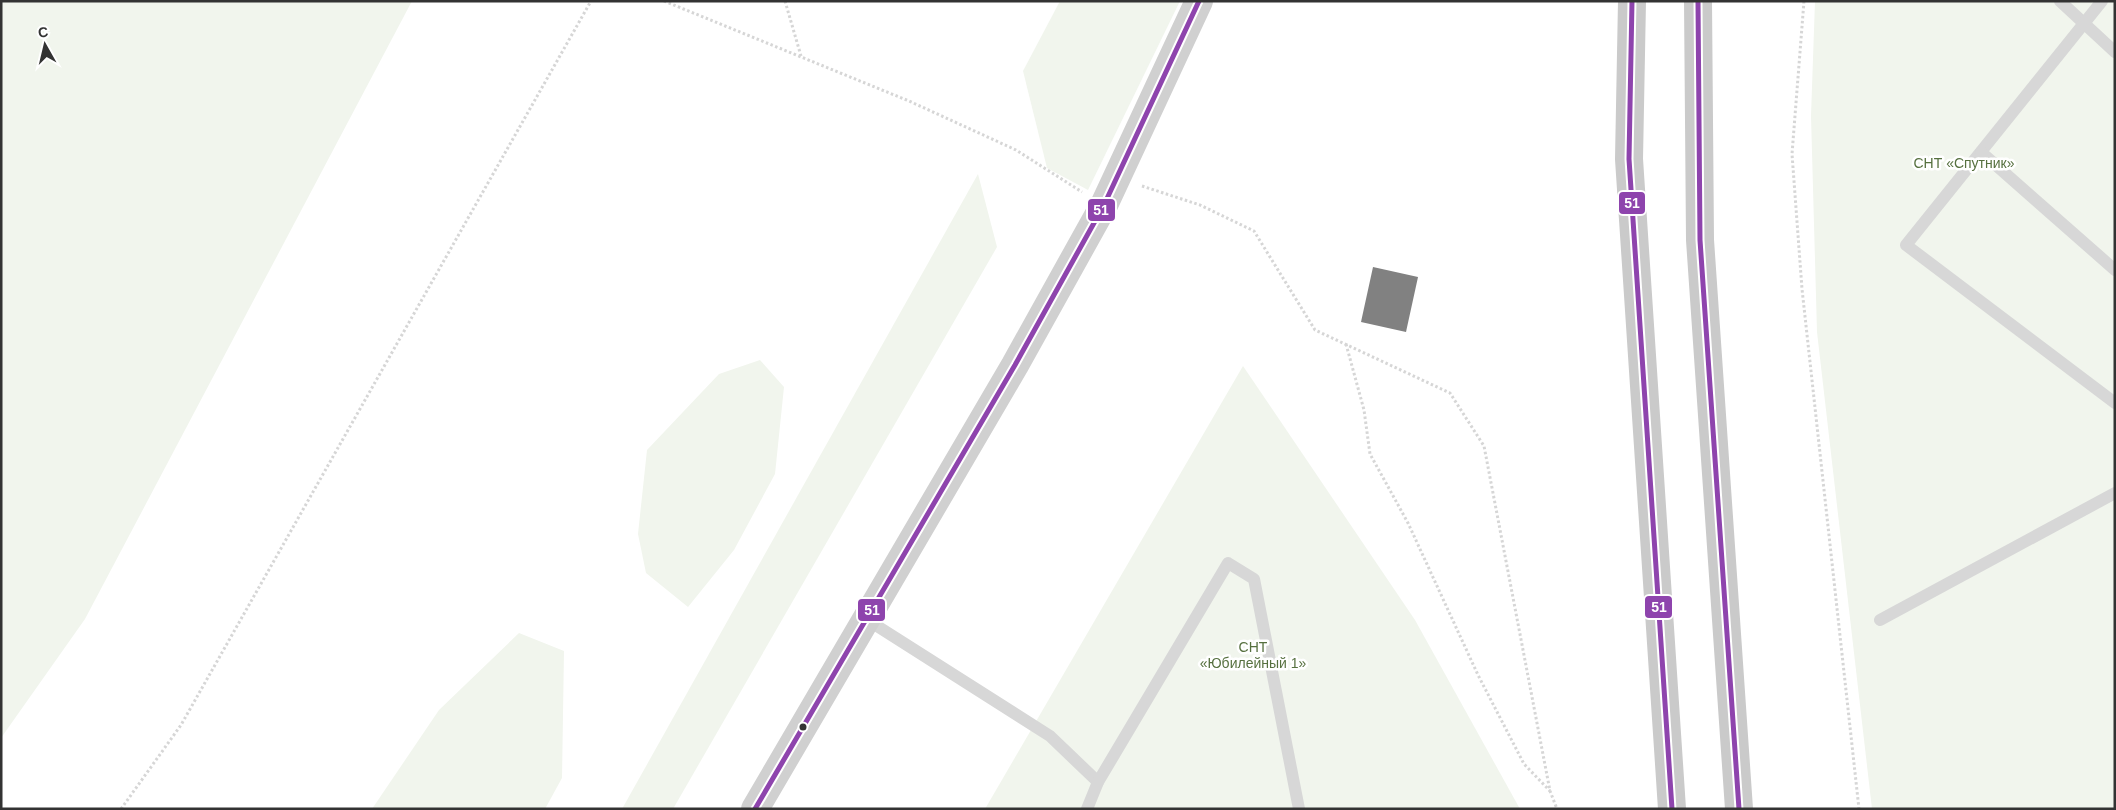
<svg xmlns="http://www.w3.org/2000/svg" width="2116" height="810" font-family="Arial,sans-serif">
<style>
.green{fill:#f1f5ed}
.building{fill:#818181}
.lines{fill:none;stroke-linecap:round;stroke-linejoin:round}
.path{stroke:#d6d6d6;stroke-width:3;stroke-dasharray:2.5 2.5;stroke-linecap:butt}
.lane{stroke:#d7d7d7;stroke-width:12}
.secondary{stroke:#d0d0d0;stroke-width:28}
.primary{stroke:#cacaca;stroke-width:28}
.bus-1-casing{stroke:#fff;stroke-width:9}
.bus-1{stroke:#8e44ad;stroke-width:5}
.bus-dot{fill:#333;stroke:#fff;stroke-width:2}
.labels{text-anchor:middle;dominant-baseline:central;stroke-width:5;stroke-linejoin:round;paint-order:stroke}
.park-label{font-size:14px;fill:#56703f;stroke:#fff}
.line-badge{stroke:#fff;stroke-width:2}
.badge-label{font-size:14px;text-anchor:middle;font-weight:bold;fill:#fff}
</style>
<rect width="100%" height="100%" fill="#fff"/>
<g class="green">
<path d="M 1,1 L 412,1 L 85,619 L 1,738 Z"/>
<path d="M 1060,1 L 1180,1 L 1088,190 L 1047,168 L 1023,71 Z"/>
<path d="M 1815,1 L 2115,1 L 2115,809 L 1872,809 L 1817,332 L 1811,116 Z"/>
<path d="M 978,174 L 997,247 L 673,809 L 622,809 Z"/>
<path d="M 760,360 L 784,387 L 775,474 L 734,550 L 688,607 L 646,573 L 638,534 L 647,450 L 719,374 Z"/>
<path d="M 1243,366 L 1415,620 L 1520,809 L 985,809 Z"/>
<path d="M 519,633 L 564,651 L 562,778 L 545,809 L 372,809 L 439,710 Z"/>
</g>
<path class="building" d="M 1373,267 L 1418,277 L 1406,332 L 1361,322 Z"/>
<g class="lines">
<g class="path">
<path d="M 664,1 L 909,101 L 1016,150 L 1082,192"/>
<path d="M 785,1 L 801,56"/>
<path d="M 1804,1 L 1792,154 L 1802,289 L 1859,809"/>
<path d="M 1142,186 L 1200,205 L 1254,231 L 1315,330 L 1450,393 L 1484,446 L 1550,791 L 1557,809"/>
<path d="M 1346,344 L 1364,410 L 1370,454 L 1408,523 L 1478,675 L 1524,764 L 1550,791"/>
<path d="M 121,809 L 181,725 L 591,1"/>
</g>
<g class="lane">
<path d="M 2060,1 L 2115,52"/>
<path d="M 2102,1 L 1906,245 L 2115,403"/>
<path d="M 1981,152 L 2115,270"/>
<path d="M 866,619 L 1050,736 L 1098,782"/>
<path d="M 1880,620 L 2115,493"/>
<path d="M 1087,809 L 1098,782 L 1228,563 L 1254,579 L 1299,809"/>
</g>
<path class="secondary" d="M 755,809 L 1015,365 L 1104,205 L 1199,1"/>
<g class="primary">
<path d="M 1632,1 L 1629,159 L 1672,809"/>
<path d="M 1698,1 L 1700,240 L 1739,809"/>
</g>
<defs>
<g id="bus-1">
<path d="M 1632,1 L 1629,159 L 1672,809"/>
<path d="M 1698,1 L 1700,240 L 1739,809"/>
<path d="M 755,809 L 1015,365 L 1104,205 L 1199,1"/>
</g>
</defs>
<use href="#bus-1" class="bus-1-casing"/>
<use href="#bus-1" class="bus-1"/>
</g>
<circle class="bus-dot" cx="803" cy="727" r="4.5"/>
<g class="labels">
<g class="park-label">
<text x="1964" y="163">СНТ «Спутник»</text>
<text x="1253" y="647">СНТ<tspan x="1253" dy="16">«Юбилейный 1»</tspan></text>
</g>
</g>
<g class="line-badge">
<rect x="1618" y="191" width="28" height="24" rx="5" fill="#8e44ad"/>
<rect x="1087" y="198" width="29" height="24" rx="5" fill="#8e44ad"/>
<rect x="1644" y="595" width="29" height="24" rx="5" fill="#8e44ad"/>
<rect x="857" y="598" width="29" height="24" rx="5" fill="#8e44ad"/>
</g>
<g class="badge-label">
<text x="1632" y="208">51</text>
<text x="1101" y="215">51</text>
<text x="1659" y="612">51</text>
<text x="872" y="615">51</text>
</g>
<rect width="2116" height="810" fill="none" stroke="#333333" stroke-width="5"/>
<g transform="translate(45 45) rotate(352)" stroke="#ffffff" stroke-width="4" paint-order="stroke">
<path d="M0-4L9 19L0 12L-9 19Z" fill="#333333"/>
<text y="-8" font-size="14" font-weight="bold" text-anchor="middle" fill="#333333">С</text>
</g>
</svg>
